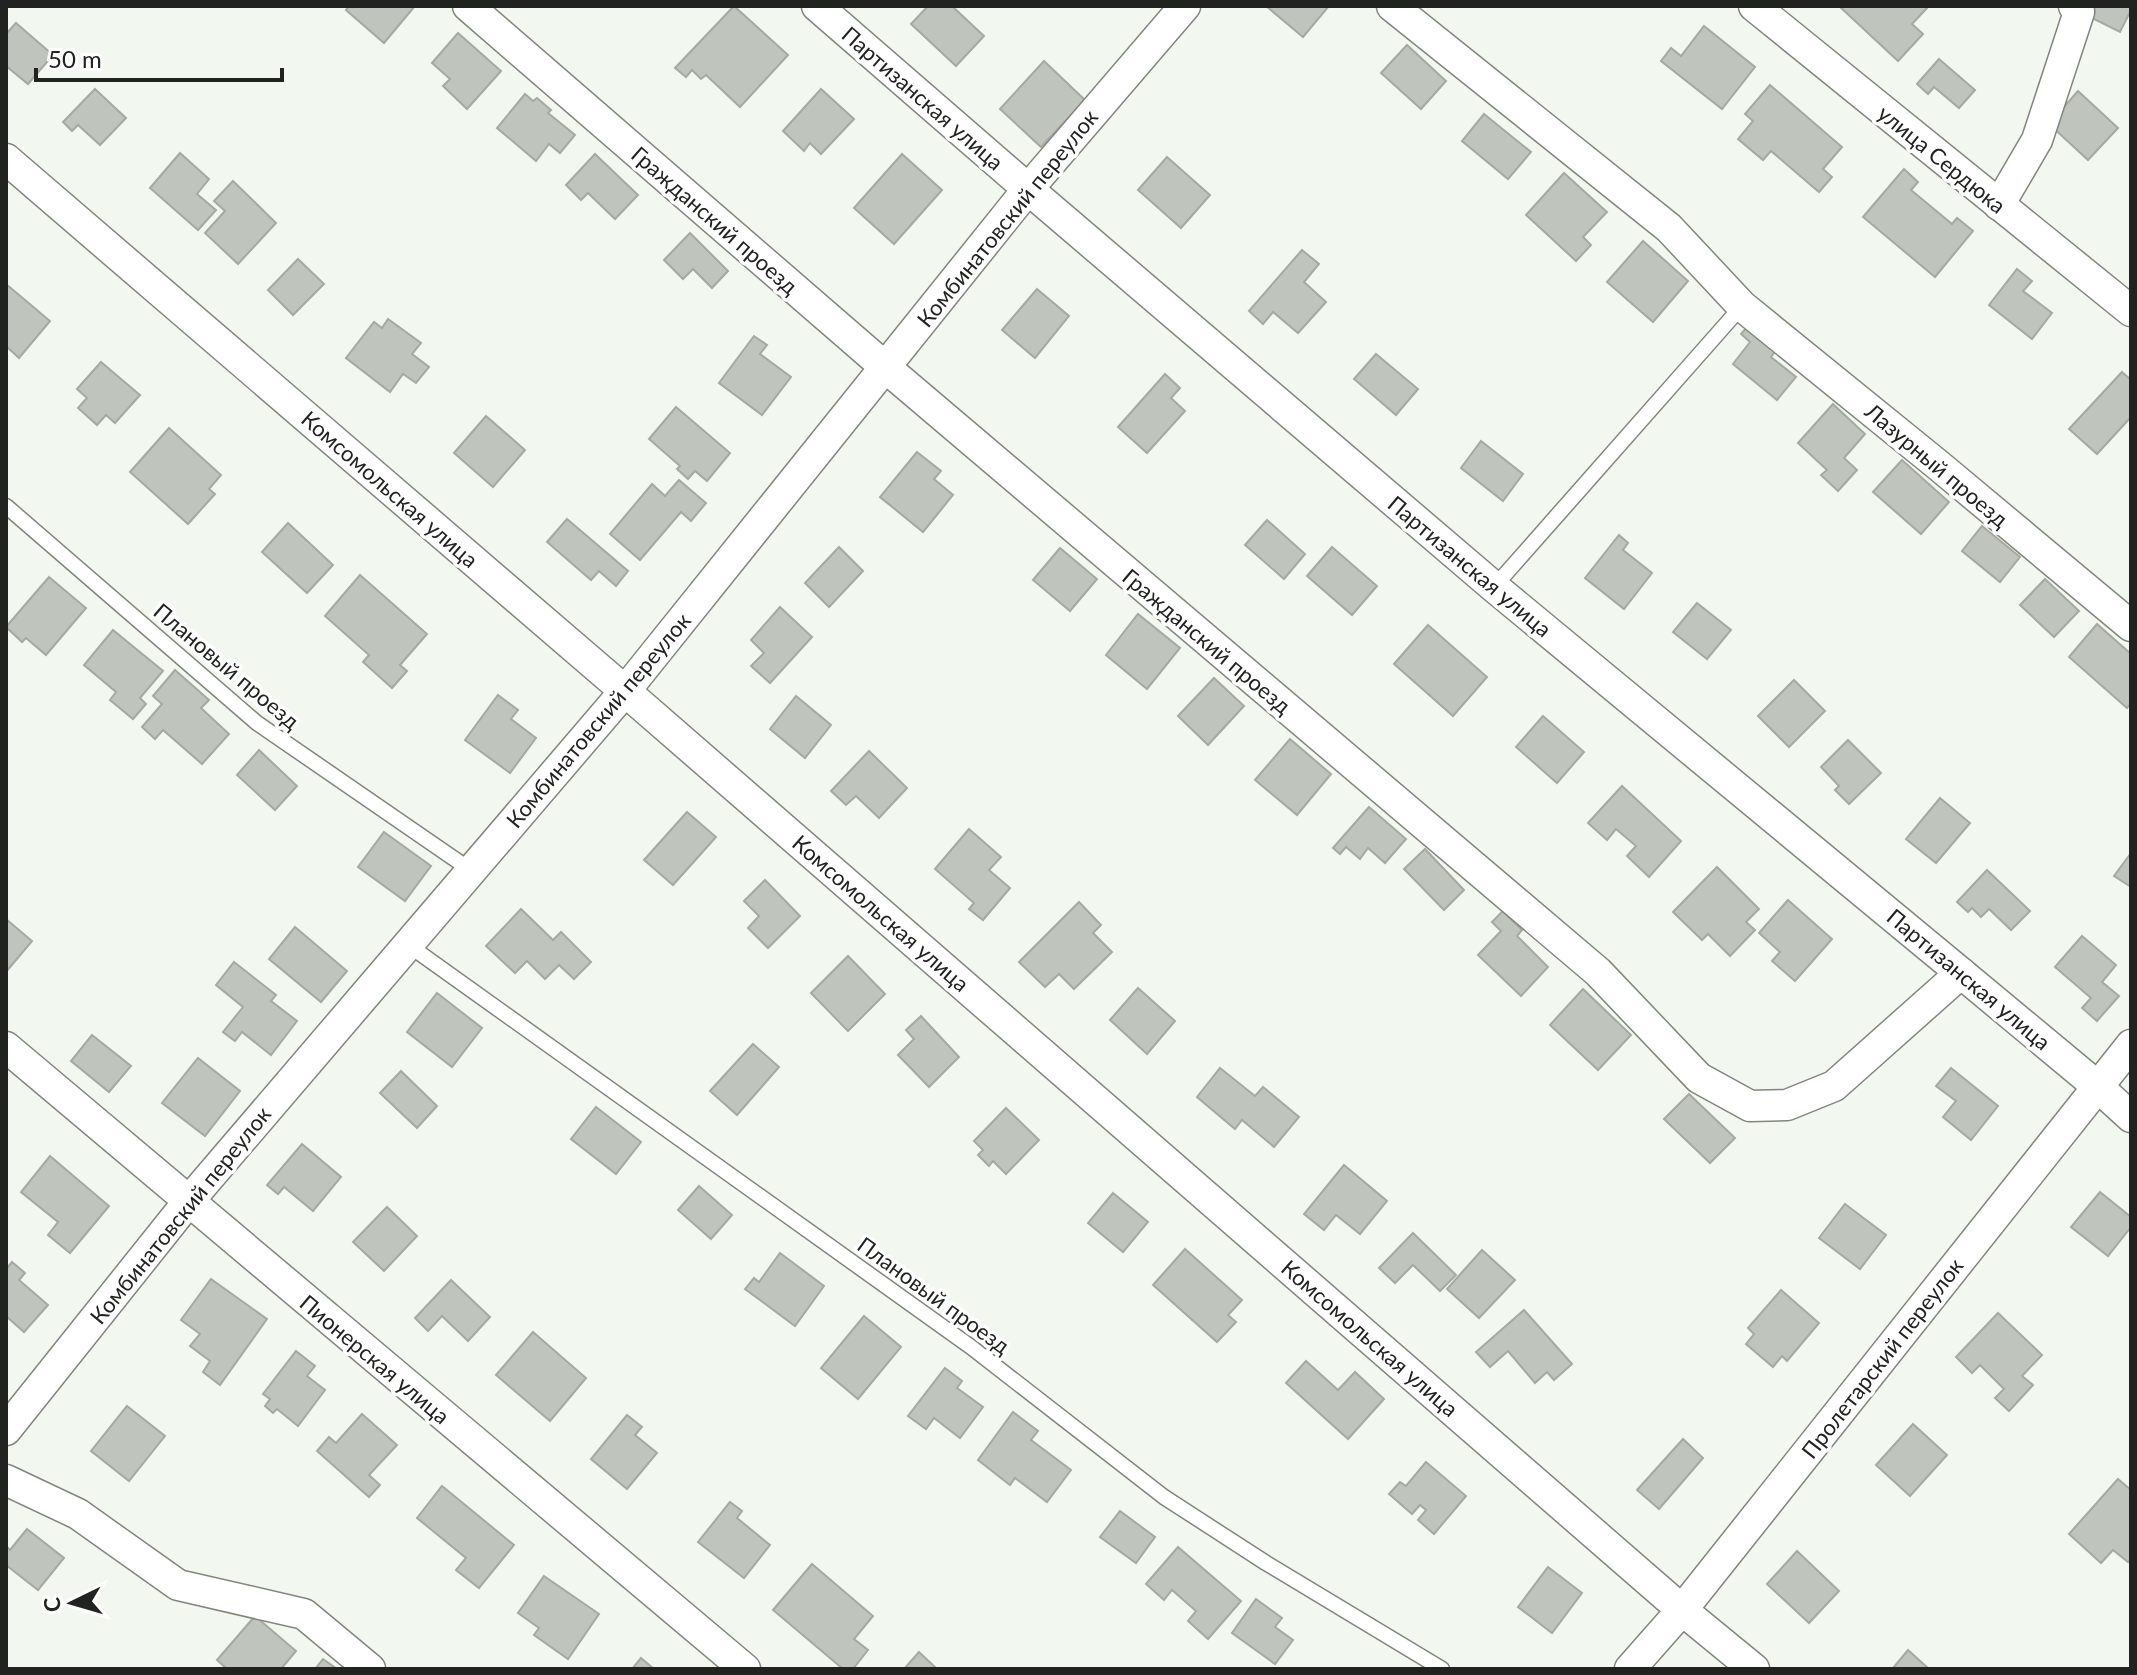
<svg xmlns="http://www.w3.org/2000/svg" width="2137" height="1675" font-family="Lato,sans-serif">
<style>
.building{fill:#bfc5bd;stroke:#a4aaa2;stroke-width:2}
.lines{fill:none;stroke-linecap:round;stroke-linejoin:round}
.service-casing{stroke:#80867e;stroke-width:17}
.minor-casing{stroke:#80867e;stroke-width:33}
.service{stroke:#fff;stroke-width:14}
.minor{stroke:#fff;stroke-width:30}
.labels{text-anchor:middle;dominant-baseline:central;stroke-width:7;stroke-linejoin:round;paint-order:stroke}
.street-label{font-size:22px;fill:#212320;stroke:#fff}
</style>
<rect width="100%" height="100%" fill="#f2f8f0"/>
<g class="building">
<path d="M 349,6 L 415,6 L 384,43 L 346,10 Z"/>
<path d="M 734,6 L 788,55 L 740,107 L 706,75 L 701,79 L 692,70 L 686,77 L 675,68 Z"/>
<path d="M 928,6 L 952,6 L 984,36 L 956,66 L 911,24 Z"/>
<path d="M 1266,6 L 1329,6 L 1303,37 Z"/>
<path d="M 1839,6 L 1929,6 L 1912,24 L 1923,34 L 1898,61 Z"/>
<path d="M 2085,6 L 2131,6 L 2131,10 L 2120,32 L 2082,13 Z"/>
<path d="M 16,23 L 53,55 L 28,84 L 6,66 L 6,34 Z"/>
<path d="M 1704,26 L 1755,67 L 1722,109 L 1661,61 L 1671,48 L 1681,56 Z"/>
<path d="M 458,33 L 501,71 L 467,109 L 443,86 L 450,79 L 432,63 Z"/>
<path d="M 1407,45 L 1446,81 L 1421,109 L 1381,73 Z"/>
<path d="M 1939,59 L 1975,90 L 1959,108 L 1934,87 L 1928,94 L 1917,84 Z"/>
<path d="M 1044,61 L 1085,100 L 1041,147 L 1000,109 Z"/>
<path d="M 1770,85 L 1842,147 L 1823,169 L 1832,177 L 1819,192 L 1771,151 L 1763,160 L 1738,139 L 1753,121 L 1745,114 Z"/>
<path d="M 95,89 L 126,118 L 100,145 L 78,125 L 72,131 L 63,122 Z"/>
<path d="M 821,89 L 854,119 L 821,154 L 810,143 L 804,151 L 783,131 Z"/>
<path d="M 2078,91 L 2118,128 L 2088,160 L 2049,124 Z"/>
<path d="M 525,94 L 533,101 L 537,98 L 551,110 L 548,113 L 575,135 L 560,153 L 549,144 L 536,161 L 497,128 Z"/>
<path d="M 1484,114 L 1531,152 L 1508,179 L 1462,141 Z"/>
<path d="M 180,153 L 209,179 L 197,194 L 216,210 L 198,230 L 150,188 Z"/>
<path d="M 595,154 L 638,195 L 615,219 L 588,193 L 581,200 L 566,185 Z"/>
<path d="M 902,154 L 942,190 L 894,244 L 854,208 Z"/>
<path d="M 1167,157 L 1210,195 L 1181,228 L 1138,190 Z"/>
<path d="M 1904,169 L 1918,182 L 1911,190 L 1952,224 L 1957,218 L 1973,231 L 1935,277 L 1863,217 Z"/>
<path d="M 1564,173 L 1607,212 L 1583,237 L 1591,245 L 1576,261 L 1526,215 Z"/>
<path d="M 233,181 L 276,223 L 238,264 L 205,233 L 225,211 L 214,201 Z"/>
<path d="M 690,233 L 728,271 L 712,288 L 693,269 L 683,279 L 664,260 Z"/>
<path d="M 1643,241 L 1688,281 L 1653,322 L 1607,282 Z"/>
<path d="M 1302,250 L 1319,264 L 1304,282 L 1326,302 L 1298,333 L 1273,312 L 1263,324 L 1249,311 Z"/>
<path d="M 298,259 L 324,284 L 293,315 L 268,290 Z"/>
<path d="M 2017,269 L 2032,281 L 2023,291 L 2052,313 L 2032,339 L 1989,305 Z"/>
<path d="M 6,284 L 50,321 L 19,358 L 6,346 Z"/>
<path d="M 1037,289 L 1069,316 L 1035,358 L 1002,330 Z"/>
<path d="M 388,319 L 421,343 L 412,354 L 429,367 L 416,383 L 403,374 L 390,392 L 346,358 L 374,322 L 382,328 Z"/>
<path d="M 1747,327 L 1776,350 L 1771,357 L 1796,377 L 1777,400 L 1733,364 L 1750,342 L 1741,334 Z"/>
<path d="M 754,336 L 767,345 L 760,354 L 791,377 L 762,415 L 719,383 Z"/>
<path d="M 1376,354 L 1418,389 L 1396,415 L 1354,379 Z"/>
<path d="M 101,362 L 140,395 L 115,423 L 106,415 L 97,425 L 78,408 L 87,398 L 77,389 Z"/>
<path d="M 2122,372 L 2131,380 L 2131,417 L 2097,454 L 2069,429 Z"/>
<path d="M 1165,374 L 1180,388 L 1171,398 L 1185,411 L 1147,453 L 1118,427 Z"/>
<path d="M 1833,404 L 1865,434 L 1844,458 L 1857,470 L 1838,491 L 1821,475 L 1827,470 L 1798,443 Z"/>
<path d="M 676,407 L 730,453 L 707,481 L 695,471 L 688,479 L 677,469 L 680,466 L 649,439 Z"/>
<path d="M 486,416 L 525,450 L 493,487 L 454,453 Z"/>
<path d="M 169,428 L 221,475 L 209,489 L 215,494 L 188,524 L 130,472 Z"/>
<path d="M 1481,441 L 1523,474 L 1503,501 L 1461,468 Z"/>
<path d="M 917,452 L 941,471 L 934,479 L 953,495 L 923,532 L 880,497 Z"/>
<path d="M 1902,460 L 1949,502 L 1921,534 L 1873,492 Z"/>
<path d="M 679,480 L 706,503 L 691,521 L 681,512 L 640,560 L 610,534 L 652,484 L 665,496 Z"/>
<path d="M 567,519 L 628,571 L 616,586 L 599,571 L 591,580 L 547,542 Z"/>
<path d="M 1267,520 L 1305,554 L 1284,579 L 1245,545 Z"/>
<path d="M 288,523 L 333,565 L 307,593 L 262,552 Z"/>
<path d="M 1982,526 L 2020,557 L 2000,582 L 1962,551 Z"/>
<path d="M 1619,535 L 1628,543 L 1623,550 L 1652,573 L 1624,609 L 1585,578 Z"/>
<path d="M 839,547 L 863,571 L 829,607 L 805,583 Z"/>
<path d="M 1332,547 L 1377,586 L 1352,615 L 1307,576 Z"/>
<path d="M 1060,548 L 1097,579 L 1070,611 L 1033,580 Z"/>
<path d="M 360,575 L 427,634 L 400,665 L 407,671 L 392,688 L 363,662 L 369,655 L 325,616 Z"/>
<path d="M 49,577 L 86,608 L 46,655 L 26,638 L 22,642 L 6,627 Z"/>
<path d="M 2045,579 L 2079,611 L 2054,637 L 2020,605 Z"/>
<path d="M 1697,603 L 1731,630 L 1707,659 L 1673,632 Z"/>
<path d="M 780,607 L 812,637 L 770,683 L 751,666 L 764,653 L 751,640 Z"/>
<path d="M 1138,614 L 1180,648 L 1147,689 L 1106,655 Z"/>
<path d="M 2097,624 L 2131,654 L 2131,703 L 2127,708 L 2069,657 Z"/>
<path d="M 1428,625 L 1487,677 L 1453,716 L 1394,664 Z"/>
<path d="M 113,630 L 163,671 L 140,698 L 146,704 L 133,719 L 110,700 L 116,692 L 84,665 Z"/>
<path d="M 175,670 L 209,700 L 201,708 L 229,734 L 202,764 L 163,730 L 155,739 L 142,727 L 162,704 L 153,696 Z"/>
<path d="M 1214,678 L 1244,706 L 1208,745 L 1178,716 Z"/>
<path d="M 1794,680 L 1825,711 L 1789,747 L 1758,716 Z"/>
<path d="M 498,695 L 518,710 L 511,719 L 536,738 L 510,773 L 465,740 Z"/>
<path d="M 796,696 L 831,725 L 805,758 L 770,729 Z"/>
<path d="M 1543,716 L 1584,752 L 1557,783 L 1516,747 Z"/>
<path d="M 1290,739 L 1331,774 L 1297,815 L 1255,780 Z"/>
<path d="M 1848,740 L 1881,773 L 1849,804 L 1835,790 L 1839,786 L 1821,767 Z"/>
<path d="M 259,750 L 297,786 L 275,810 L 237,775 Z"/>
<path d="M 869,751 L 907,788 L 879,818 L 856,796 L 846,805 L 831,791 Z"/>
<path d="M 1622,786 L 1681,841 L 1649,877 L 1627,856 L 1636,846 L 1616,829 L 1607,840 L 1588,823 Z"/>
<path d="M 1940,798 L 1970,823 L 1936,863 L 1906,839 Z"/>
<path d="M 1369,807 L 1406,839 L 1385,863 L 1368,848 L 1360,859 L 1346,847 L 1340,854 L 1333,848 Z"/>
<path d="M 687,812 L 716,837 L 673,885 L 644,860 Z"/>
<path d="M 969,829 L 1001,857 L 989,870 L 1010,888 L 983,920 L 969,909 L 974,903 L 935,869 Z"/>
<path d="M 384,832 L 431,866 L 405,901 L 358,867 Z"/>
<path d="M 1425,849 L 1464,890 L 1444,910 L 1404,869 Z"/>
<path d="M 2131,853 L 2131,887 L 2114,876 Z"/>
<path d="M 1717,867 L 1759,909 L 1746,922 L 1755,930 L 1730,956 L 1708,934 L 1702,940 L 1673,912 Z"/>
<path d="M 1987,870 L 2030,911 L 2011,930 L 1989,909 L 1981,917 L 1972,908 L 1968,912 L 1957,902 Z"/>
<path d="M 765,880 L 800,916 L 768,948 L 748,928 L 759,916 L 744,901 Z"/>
<path d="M 1788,900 L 1832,939 L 1795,981 L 1772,961 L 1780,952 L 1759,933 Z"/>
<path d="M 1079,902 L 1101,925 L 1093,933 L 1112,952 L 1074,989 L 1059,974 L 1045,987 L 1019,962 Z"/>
<path d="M 521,909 L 553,940 L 561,932 L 591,962 L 574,979 L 559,965 L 545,979 L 527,961 L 515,973 L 486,946 Z"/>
<path d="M 1503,911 L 1522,930 L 1517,936 L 1548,967 L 1521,996 L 1478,955 L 1501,931 L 1492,922 Z"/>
<path d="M 6,919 L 32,941 L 6,972 Z"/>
<path d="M 295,927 L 347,971 L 321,1002 L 269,959 Z"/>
<path d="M 2082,936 L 2116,965 L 2102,982 L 2119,996 L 2097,1021 L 2082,1008 L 2091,998 L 2055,967 Z"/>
<path d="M 848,956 L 885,994 L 848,1031 L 811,993 Z"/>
<path d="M 234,962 L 276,995 L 271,1001 L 297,1021 L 271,1055 L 242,1032 L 235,1041 L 223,1032 L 243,1007 L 216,985 Z"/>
<path d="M 1138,988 L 1175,1021 L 1147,1054 L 1110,1020 Z"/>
<path d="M 1583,989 L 1631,1035 L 1598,1070 L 1550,1025 Z"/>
<path d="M 437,993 L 482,1028 L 452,1067 L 407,1032 Z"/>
<path d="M 921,1016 L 959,1057 L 929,1087 L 898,1055 L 914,1039 L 906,1030 Z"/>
<path d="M 92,1035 L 131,1066 L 109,1092 L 71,1061 Z"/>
<path d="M 753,1044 L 779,1067 L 737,1115 L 710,1091 Z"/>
<path d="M 198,1058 L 240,1091 L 205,1136 L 162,1103 Z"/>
<path d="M 1220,1068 L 1255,1096 L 1263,1087 L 1299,1117 L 1274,1147 L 1242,1120 L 1235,1129 L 1197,1097 Z"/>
<path d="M 1951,1068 L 1998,1106 L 1971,1140 L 1943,1117 L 1956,1101 L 1936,1086 Z"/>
<path d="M 401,1071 L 437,1106 L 417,1128 L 380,1093 Z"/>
<path d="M 1689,1094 L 1735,1138 L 1710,1163 L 1664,1119 Z"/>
<path d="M 596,1107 L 641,1142 L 616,1174 L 571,1139 Z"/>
<path d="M 1006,1108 L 1039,1140 L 1006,1174 L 993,1161 L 989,1166 L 978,1155 L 983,1150 L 974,1141 Z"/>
<path d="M 302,1144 L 341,1177 L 313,1211 L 284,1187 L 278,1194 L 267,1185 Z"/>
<path d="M 50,1156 L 109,1206 L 70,1253 L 48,1235 L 58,1222 L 21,1192 Z"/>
<path d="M 1344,1165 L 1387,1201 L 1360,1234 L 1336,1215 L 1324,1230 L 1304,1214 Z"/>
<path d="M 699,1186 L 732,1215 L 711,1239 L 678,1210 Z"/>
<path d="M 2100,1192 L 2131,1217 L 2131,1227 L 2108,1256 L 2071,1227 Z"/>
<path d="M 1113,1193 L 1148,1222 L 1123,1252 L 1088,1223 Z"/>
<path d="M 1845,1204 L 1886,1235 L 1860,1269 L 1819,1238 Z"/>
<path d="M 387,1207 L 417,1236 L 384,1271 L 353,1242 Z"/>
<path d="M 1413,1233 L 1456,1275 L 1440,1291 L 1413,1265 L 1395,1283 L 1379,1268 Z"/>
<path d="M 1185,1249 L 1242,1300 L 1228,1315 L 1236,1322 L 1217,1342 L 1153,1285 Z"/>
<path d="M 1482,1250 L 1515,1280 L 1479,1318 L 1447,1289 Z"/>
<path d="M 780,1253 L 824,1286 L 795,1326 L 745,1289 L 754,1278 L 759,1282 Z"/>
<path d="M 12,1262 L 25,1273 L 19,1280 L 48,1305 L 24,1332 L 6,1316 L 6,1269 Z"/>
<path d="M 211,1279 L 267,1319 L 220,1385 L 203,1372 L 210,1361 L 190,1346 L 200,1334 L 181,1320 Z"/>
<path d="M 451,1280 L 490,1317 L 468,1341 L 442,1316 L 428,1331 L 415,1318 Z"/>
<path d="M 1781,1290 L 1819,1323 L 1787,1361 L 1782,1356 L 1773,1367 L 1746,1344 L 1754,1334 L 1748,1328 Z"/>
<path d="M 1524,1310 L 1572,1364 L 1554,1380 L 1547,1372 L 1535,1383 L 1508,1351 L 1490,1367 L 1476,1352 Z"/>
<path d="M 1998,1313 L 2042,1355 L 2022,1376 L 2033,1385 L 2009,1411 L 1995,1398 L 2004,1389 L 1980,1365 L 1972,1373 L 1956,1357 Z"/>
<path d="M 864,1316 L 901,1347 L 858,1399 L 821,1368 Z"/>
<path d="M 533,1332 L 586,1378 L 550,1421 L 496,1375 Z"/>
<path d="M 296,1351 L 315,1366 L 307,1376 L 325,1390 L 298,1426 L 277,1409 L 273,1413 L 265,1406 L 270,1399 L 263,1394 Z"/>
<path d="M 1306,1361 L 1338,1390 L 1355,1372 L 1384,1399 L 1348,1439 L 1286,1383 Z"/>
<path d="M 945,1368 L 962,1381 L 957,1388 L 983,1407 L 960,1438 L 934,1418 L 926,1429 L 908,1416 Z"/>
<path d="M 127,1406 L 165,1436 L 129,1481 L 91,1451 Z"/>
<path d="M 1013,1412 L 1038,1431 L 1031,1440 L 1071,1470 L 1047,1502 L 1015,1478 L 1010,1485 L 978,1460 Z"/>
<path d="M 362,1414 L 397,1445 L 369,1475 L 380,1485 L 369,1497 L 317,1451 L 329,1437 L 336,1443 Z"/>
<path d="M 627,1415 L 642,1427 L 635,1435 L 657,1453 L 627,1489 L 591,1459 Z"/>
<path d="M 1913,1424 L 1947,1455 L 1910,1496 L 1876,1465 Z"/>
<path d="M 1683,1439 L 1703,1458 L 1659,1509 L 1637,1490 Z"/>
<path d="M 1426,1462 L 1466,1496 L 1434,1534 L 1418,1520 L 1426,1510 L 1420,1505 L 1412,1514 L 1389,1494 L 1400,1482 L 1406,1486 Z"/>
<path d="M 2118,1479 L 2131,1490 L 2131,1558 L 2128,1562 L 2113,1550 L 2101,1563 L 2069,1534 Z"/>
<path d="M 442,1486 L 514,1545 L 479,1588 L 456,1570 L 466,1558 L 417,1518 Z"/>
<path d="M 730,1502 L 742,1511 L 737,1518 L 770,1545 L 744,1578 L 698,1542 Z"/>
<path d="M 1120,1511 L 1155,1537 L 1136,1563 L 1100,1537 Z"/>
<path d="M 27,1529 L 64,1558 L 38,1590 L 6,1565 L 6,1546 L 10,1550 Z"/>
<path d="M 1178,1547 L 1241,1601 L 1208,1639 L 1188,1621 L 1196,1611 L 1172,1590 L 1164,1600 L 1146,1584 Z"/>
<path d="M 1797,1551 L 1839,1591 L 1809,1623 L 1767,1584 Z"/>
<path d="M 812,1564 L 873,1616 L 854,1639 L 868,1650 L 853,1669 L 843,1669 L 773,1610 Z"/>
<path d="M 1548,1567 L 1582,1593 L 1552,1633 L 1518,1607 Z"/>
<path d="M 544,1576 L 599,1614 L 568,1659 L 534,1635 L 539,1628 L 518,1613 Z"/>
<path d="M 1256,1599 L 1282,1618 L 1275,1627 L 1293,1640 L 1275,1664 L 1232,1633 Z"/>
<path d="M 255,1616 L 296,1651 L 281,1669 L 227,1669 L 217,1660 Z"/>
<path d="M 1908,1650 L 1929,1669 L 1893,1668 Z"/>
<path d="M 919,1652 L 937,1669 L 904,1669 Z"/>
<path d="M 641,1658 L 654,1669 L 632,1669 Z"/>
<path d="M 323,1659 L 337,1669 L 315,1669 Z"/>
</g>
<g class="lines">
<defs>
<g id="service">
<path d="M 6,506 L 257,723 L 472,871"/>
<path d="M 1494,587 L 1742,306"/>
<path d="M 407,944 L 971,1347 L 1164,1497 L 1266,1563 L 1442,1669"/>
</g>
<g id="minor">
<path d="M 468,6 L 885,367 L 1598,972 L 1699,1078 L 1750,1106 L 1787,1105 L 1834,1086 L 1961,973"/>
<path d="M 817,6 L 1028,189 L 1494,587 L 1961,973 L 2097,1086 L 2131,1117"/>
<path d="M 1392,6 L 1669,228 L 1742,306 L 1938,465 L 2131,626"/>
<path d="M 1754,6 L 2131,311"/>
<path d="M 6,159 L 625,691 L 1682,1610 L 1754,1669"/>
<path d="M 1999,205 L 2037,140 L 2079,12 L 2074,6"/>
<path d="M 6,1047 L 745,1669"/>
<path d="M 6,1430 L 188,1202 L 625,691 L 1028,189 L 1185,6"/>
<path d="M 6,1480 L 78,1514 L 178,1585 L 304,1614 L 370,1669"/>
<path d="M 1630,1669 L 1682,1610 L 2131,1045"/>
</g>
</defs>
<use href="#service" class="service-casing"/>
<use href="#minor" class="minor-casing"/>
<use href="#service" class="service"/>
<use href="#minor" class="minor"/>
</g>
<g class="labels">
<g class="street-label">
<text transform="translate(923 98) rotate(41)">Партизанская улица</text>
<text transform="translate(1942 159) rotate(39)">улица Сердюка</text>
<text transform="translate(1007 218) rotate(-51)">Комбинатовский переулок</text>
<text transform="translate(715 220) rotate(41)">Гражданский проезд</text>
<text transform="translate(1937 465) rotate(40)">Лазурный проезд</text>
<text transform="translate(390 489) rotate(41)">Комсомольская улица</text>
<text transform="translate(1470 566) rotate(40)">Партизанская улица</text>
<text transform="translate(1207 641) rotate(40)">Гражданский проезд</text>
<text transform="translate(227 666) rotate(40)">Плановый проезд</text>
<text transform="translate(598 720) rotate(-50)">Комбинатовский переулок</text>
<text transform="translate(881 913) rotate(41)">Комсомольская улица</text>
<text transform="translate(1969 979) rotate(40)">Партизанская улица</text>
<text transform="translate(180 1215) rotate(-51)">Комбинатовский переулок</text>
<text transform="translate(934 1295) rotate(36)">Плановый проезд</text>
<text transform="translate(1370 1338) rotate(41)">Комсомольская улица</text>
<text transform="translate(1882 1358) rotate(-52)">Пролетарский переулок</text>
<text transform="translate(375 1359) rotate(40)">Пионерская улица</text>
</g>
</g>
<rect width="2137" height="1675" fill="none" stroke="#212320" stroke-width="16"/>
<g transform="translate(72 1603) rotate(265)" stroke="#ffffff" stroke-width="6" paint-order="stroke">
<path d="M0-6L14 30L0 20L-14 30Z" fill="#212320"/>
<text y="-12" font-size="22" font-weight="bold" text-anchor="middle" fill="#212320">С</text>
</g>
<path d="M36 68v12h246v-12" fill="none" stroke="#212320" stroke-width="4"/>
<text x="48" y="68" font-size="24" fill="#212320" stroke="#ffffff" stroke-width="6" paint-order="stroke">50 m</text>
</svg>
